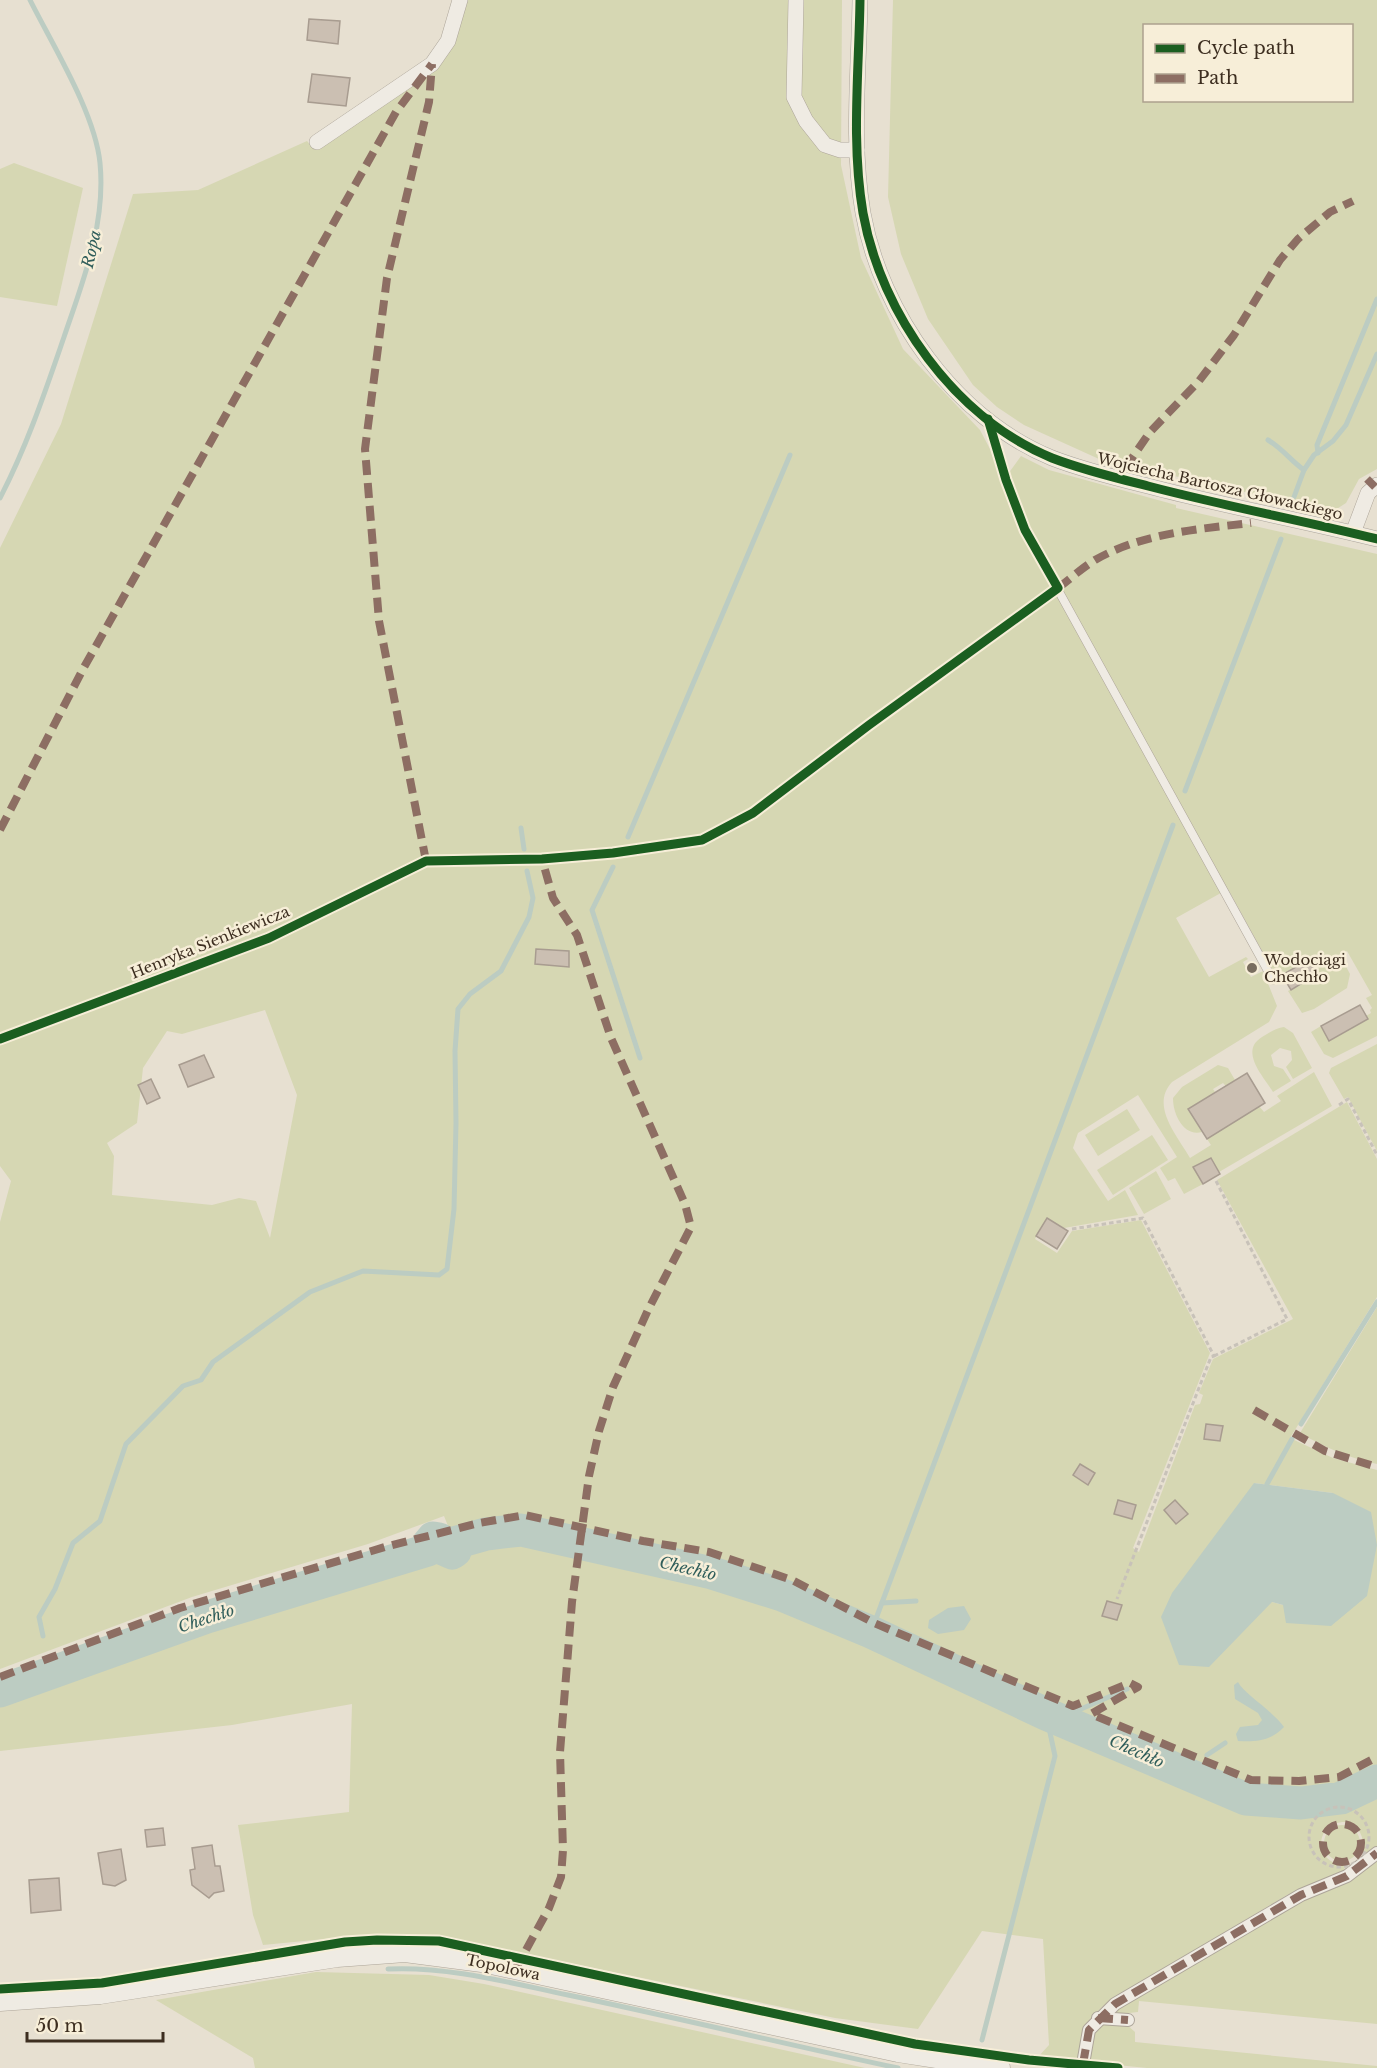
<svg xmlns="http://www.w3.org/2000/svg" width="1377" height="2068" font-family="'Libre Baskerville',serif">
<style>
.green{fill:#d6d7b3;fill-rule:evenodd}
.water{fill:#bcccc2}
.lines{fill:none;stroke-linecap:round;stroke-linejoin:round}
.stream{stroke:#bcccc2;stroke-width:5}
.river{stroke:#bcccc2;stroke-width:33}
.building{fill:#cbbfb2;stroke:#a89c90;stroke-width:1.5}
.service-casing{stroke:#ada599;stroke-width:9}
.pedestrian-casing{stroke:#ada599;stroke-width:14}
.minor-casing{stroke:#ada599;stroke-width:16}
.tertiary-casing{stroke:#ada599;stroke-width:21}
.path{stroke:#c8c2b9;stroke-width:3;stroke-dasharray:4.5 3;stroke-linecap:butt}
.service{stroke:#efebe3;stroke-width:8}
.pedestrian{stroke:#efebe3;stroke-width:12}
.minor{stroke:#efebe3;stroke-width:15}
.tertiary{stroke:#efebe3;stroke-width:20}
.quiet{stroke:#8d6e63;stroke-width:8;stroke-dasharray:15 8;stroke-linecap:butt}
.cycleway-casing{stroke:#f7eed8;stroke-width:13}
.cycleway{stroke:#1b5e20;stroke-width:9}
.poi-dot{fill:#786c5e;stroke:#f7eed8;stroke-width:2}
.labels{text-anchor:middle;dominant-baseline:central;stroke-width:5;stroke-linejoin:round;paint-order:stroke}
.street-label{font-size:15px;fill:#3d2e20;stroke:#f7eed8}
.poi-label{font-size:15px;fill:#3d2e20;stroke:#f7eed8;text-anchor:start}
.water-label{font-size:16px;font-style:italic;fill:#2f5d5a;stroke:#f7eed8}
</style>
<rect width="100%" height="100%" fill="#e7e0d1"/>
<g class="green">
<path d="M 465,0 L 842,0 L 841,165 L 861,258 L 903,349 L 980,430 L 990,449 L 999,475 L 1008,474 L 1021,456 L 1049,470 L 1176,505 L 1176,508 L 1377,554 L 1377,1036 L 1333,1058 L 1324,1054 L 1311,1032 L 1321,1026 L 1330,1040 L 1368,1019 L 1366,1016 L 1371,1013 L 1370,1010 L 1372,1008 L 1366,998 L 1372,995 L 1347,951 L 1340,955 L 1350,974 L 1347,988 L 1314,1009 L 1302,1013 L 1288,991 L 1317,975 L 1314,970 L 1327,962 L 1321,953 L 1277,978 L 1228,889 L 1176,918 L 1209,977 L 1246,957 L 1248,959 L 1243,962 L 1251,977 L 1263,971 L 1277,1006 L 1269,1022 L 1172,1082 C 1150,1106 1177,1135 1190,1158 L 1211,1145 L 1207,1139 L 1259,1106 L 1264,1112 L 1281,1101 L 1277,1096 L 1314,1072 L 1332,1106 L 1219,1172 L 1211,1158 L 1194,1167 L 1203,1184 L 1184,1194 L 1175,1178 L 1168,1181 L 1160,1168 L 1177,1157 L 1138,1095 L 1078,1133 L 1073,1148 L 1108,1201 L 1125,1190 L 1138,1215 L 1064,1228 L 1047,1218 L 1035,1239 L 1057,1253 L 1072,1231 L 1141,1220 L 1210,1353 L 1133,1548 L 1139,1552 L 1195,1405 L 1200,1404 L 1203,1395 L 1199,1393 L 1213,1359 L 1293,1319 L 1217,1180 L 1347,1102 L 1377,1159 L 1377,1297 L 1290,1438 L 1333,1458 L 1377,1470 L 1377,1776 C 1338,1802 1282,1803 1238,1791 L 769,1584 L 724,1568 L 665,1554 L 524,1525 L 495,1526 L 452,1536 L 444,1516 L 368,1544 L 192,1597 L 0,1669 L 0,1222 L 11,1181 L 0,1166 L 0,548 L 61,424 L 133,194 L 198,190 L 307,141 L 315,150 L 436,70 ZM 265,1010 L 297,1095 L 270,1238 L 256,1201 L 239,1198 L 212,1205 L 112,1195 L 114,1156 L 107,1143 L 137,1123 L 143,1068 L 167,1031 L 182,1034 ZM 1254,1483 L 1333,1493 L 1283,1605 L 1272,1602 Z"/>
<path d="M 893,0 L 1377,0 L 1377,469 L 1359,479 L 1346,503 L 1332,512 L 1099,459 L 1024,425 L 997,407 L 973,385 L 928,319 L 901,254 L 888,197 ZM 1144,26 L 1352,26 L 1352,100 L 1144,100 Z"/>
<path d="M 14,163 L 83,188 L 57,306 L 0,297 L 0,169 Z"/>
<path d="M 1284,1027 L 1293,1033 L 1312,1068 L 1293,1079 L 1286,1067 L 1292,1060 L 1291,1051 L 1280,1048 L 1271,1055 L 1274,1066 L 1283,1069 L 1291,1081 L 1273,1092 C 1263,1076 1239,1051 1262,1037 C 1269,1033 1275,1028 1284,1027 Z"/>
<path d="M 1377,1044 L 1377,1151 L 1348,1097 L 1344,1099 L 1329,1073 L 1331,1068 Z"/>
<path d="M 1218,1065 L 1228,1068 L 1235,1080 L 1226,1086 L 1223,1083 L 1213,1089 L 1215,1092 L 1188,1109 L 1202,1132 C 1184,1137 1173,1115 1173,1098 L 1182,1087 Z"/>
<path d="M 1127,1109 L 1140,1130 L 1098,1156 L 1085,1135 Z"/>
<path d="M 1152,1135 L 1168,1160 L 1113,1195 L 1097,1170 Z"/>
<path d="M 1156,1171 L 1171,1199 L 1144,1214 L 1129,1188 Z"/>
<path d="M 1377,1307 L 1377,1464 C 1349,1458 1326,1448 1300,1433 Z"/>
<path d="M 522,1535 L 589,1549 L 736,1588 L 859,1638 L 1232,1800 C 1287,1812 1325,1812 1377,1788 L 1377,1848 L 1367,1855 L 1362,1852 C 1365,1837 1360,1826 1345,1822 C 1314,1822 1313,1863 1344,1865 L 1345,1870 L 1287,1895 L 1106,2004 C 1086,2019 1082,2036 1079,2059 L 1075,2061 L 1038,2057 L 1049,2045 L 1043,1939 L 982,1931 L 918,2029 L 835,2018 L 439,1936 L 376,1934 L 263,1945 L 253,1915 L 238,1825 L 349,1812 L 352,1704 L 232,1725 L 0,1751 L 0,1699 C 113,1658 227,1619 342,1583 C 401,1564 461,1540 522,1535 Z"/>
<circle cx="1342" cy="1843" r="18"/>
<path d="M 1377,1860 L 1377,2024 L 1139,2001 L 1138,2012 L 1129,2013 L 1128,2016 L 1110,2012 L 1302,1899 L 1349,1881 Z"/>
<path d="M 316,1972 L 429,1975 L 484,1984 L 865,2068 L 255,2068 L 253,2058 L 156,2000 Z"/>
<path d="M 1100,2024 L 1127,2025 L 1135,2032 L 1135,2042 L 1377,2066 L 1377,2068 L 1147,2068 L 1087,2062 C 1092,2048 1090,2035 1100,2024 Z"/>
</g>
<g class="water">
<path d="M 1254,1483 L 1333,1493 L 1371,1512 L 1377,1545 L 1367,1596 L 1331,1626 L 1286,1623 L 1283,1605 L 1272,1602 L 1209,1667 L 1179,1665 L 1161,1617 L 1172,1593 Z"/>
<path d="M 964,1606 L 971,1619 L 964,1630 L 938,1634 L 928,1628 L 929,1620 L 948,1608 Z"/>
<path d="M 1238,1682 C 1244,1694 1272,1710 1284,1727 C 1271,1741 1256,1742 1238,1741 L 1236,1734 L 1240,1727 L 1258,1725 L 1262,1720 L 1258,1713 L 1235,1699 L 1234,1685 Z"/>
</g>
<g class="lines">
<g class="stream">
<path d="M 1268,440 C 1283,449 1290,460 1304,470"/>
<path d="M 1318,453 L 1317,445 L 1377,299"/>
<path d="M 1294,497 L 1304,470 L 1314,455 L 1333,441 L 1346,425 L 1377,354"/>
<path d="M 0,498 C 27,446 45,392 64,337 C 83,281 106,224 100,163 C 95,113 53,46 30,0"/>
<path d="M 1185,791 L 1281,539"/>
<path d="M 521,828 L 524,849"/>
<path d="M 628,837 L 790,455"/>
<path d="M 613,867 L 592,910 L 640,1058"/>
<path d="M 1301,1424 L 1377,1302"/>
<path d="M 1267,1484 L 1292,1439"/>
<path d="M 882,1603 L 916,1601"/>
<path d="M 871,1632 L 1173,825"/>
<path d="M 43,1636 L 39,1617 L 55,1589 L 73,1543 L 100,1521 L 126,1444 L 183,1386 L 201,1380 L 213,1362 L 310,1292 L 363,1271 L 439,1275 L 447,1269 L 454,1209 L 456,1123 L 455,1051 L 458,1009 L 470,994 L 501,971 L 529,917 L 533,898 L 527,871"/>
<path d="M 15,1686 L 16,1675"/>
<path d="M 11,1694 L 11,1687"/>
<path d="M 1058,1719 L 1127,1689"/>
<path d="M 1207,1755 L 1225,1743"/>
<path d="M 1184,1773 L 1195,1764"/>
<path d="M 388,1969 C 448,1966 510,1983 568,1995 C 679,2018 788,2045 898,2068"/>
<path d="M 982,2040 L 1055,1756 L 1046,1714"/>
</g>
<path class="river" d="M 0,1691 L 207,1617 L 428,1550 L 428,1544 L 433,1538 L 439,1539 L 443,1549 L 452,1553 L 455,1551 L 454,1543 L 486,1534 L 521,1530 L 712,1573 L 782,1595 L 871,1632 L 1046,1714 L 1246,1799 L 1301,1803 L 1341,1798 L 1377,1781"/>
</g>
<g class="building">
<path d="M 309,19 L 340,21 L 338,44 L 307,40 Z"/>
<path d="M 312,74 L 350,78 L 346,106 L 308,102 Z"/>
<path d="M 536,949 L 569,951 L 569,967 L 535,964 Z"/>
<path d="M 1308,960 L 1317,974 L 1291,990 L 1282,975 Z"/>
<path d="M 1360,1005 L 1368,1019 L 1329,1041 L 1321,1026 Z"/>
<path d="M 204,1055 L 214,1077 L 188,1087 L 179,1065 Z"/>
<path d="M 1247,1073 L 1265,1103 L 1207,1139 L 1188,1109 Z"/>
<path d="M 151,1079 L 160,1098 L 147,1104 L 138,1085 Z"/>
<path d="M 1211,1158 L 1220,1174 L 1203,1184 L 1193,1167 Z"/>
<path d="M 1047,1218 L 1068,1231 L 1057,1249 L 1036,1236 Z"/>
<path d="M 1206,1424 L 1223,1426 L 1220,1441 L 1204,1439 Z"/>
<path d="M 1080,1464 L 1095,1473 L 1088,1485 L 1073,1475 Z"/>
<path d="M 1118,1500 L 1136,1505 L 1132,1519 L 1114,1514 Z"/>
<path d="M 1175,1500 L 1188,1514 L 1176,1524 L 1164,1510 Z"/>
<path d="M 1107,1601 L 1122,1605 L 1117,1620 L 1102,1616 Z"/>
<path d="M 163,1828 L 165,1845 L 147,1847 L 145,1830 Z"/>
<path d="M 212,1845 L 215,1866 L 220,1866 L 224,1891 L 214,1893 L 209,1898 L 192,1885 L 190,1870 L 195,1869 L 192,1848 Z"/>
<path d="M 121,1849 L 126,1880 L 115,1886 L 103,1884 L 98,1853 Z"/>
<path d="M 59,1878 L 61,1910 L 31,1913 L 29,1880 Z"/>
</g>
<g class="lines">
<defs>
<g id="service">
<path d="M 990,424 L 1006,480 L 1025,530 L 1273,980"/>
<path d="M 0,1039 L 269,938 L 426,861 L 542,859 L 613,853 L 702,840 L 753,813 L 869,725 L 1058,588"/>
</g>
<g id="pedestrian">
<path d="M 1098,2018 L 1128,2020"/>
<path d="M 1083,2064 L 1089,2030 L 1115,2004 L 1301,1895 L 1347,1876 L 1377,1853"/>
</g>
<g id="minor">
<path d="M 796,0 L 794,97 L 806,121 L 825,145 L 840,150 L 857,150"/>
<path d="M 860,0 C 859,70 851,143 863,213 C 881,314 955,418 1052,458 C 1083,470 1116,478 1148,486 C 1224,506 1301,520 1377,539"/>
<path d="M 317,142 L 432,64 L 448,41 L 460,0"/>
<path d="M 1353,533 L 1368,493 L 1377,485"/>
</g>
<path id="tertiary" d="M 0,2001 L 100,1994 L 337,1957 L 405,1952 L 482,1962 L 898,2052 L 1000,2068"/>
</defs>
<use href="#service" class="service-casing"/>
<use href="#pedestrian" class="pedestrian-casing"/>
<use href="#minor" class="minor-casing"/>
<use href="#tertiary" class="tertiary-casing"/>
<g class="path">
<path d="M 1339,1105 L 1348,1099 L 1377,1155"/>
<path d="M 1072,1229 L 1143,1218 L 1214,1356 L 1211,1357 L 1117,1599"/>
<path d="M 1214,1356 L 1287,1319 L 1215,1179"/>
<circle cx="1339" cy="1837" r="30"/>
</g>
<use href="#service" class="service"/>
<use href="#pedestrian" class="pedestrian"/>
<use href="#minor" class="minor"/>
<use href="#tertiary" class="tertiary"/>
<g class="quiet">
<path d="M 1125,468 L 1150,432 L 1199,381 L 1234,335 L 1280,260 L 1298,239 L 1330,212 L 1353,201"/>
<path d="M 1367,479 L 1375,487"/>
<path d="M 1058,588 C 1070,579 1082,568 1095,560 C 1142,533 1199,529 1251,523"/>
<path d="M 0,830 L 83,669 L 396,112 L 432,64"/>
<path d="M 426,861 L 379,621 L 365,449 L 387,278 L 429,102 L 432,64"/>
<path d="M 1254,1410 L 1325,1451 L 1377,1467"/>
<path d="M 0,1677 L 180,1608 L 385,1547 L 479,1523 L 525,1515 L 643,1541 L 709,1552 L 792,1580 L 874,1623 L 1073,1706 L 1130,1683 L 1138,1687 L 1091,1714 L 1251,1780 L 1299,1781 L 1339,1777 L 1377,1757"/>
<circle cx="1342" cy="1843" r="19"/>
<path d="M 515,1970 L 549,1908 L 561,1877 L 563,1850 L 560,1752 L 572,1602 L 589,1476 L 599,1431 L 613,1387 L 648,1310 L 691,1227 L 685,1204 L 611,1038 L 577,935 L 553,898 L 542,859"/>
<path d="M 1098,2018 L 1128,2020"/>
<path d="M 1083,2064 L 1089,2030 L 1115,2004 L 1301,1895 L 1347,1876 L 1377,1853"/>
</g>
<defs>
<g id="cycleway">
<path d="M 860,0 C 859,70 851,143 863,213 C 881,314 955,418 1052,458 C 1083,470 1116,478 1148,486 C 1224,506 1301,520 1377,539"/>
<path d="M 0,1039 L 269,938 L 426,861 L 542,859 L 613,853 L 702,840 L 753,813 L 869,725 L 1058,588 L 1025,530 L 1006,480 L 988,419"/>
<path d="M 0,1989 L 102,1983 L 345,1942 L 377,1940 L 439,1941 L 915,2044 L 1029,2060 L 1118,2068"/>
</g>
</defs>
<use href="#cycleway" class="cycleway-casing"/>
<use href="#cycleway" class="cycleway"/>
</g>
<circle class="poi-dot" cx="1252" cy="968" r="6"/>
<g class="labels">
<g class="street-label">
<text transform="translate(1220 486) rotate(13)">Wojciecha Bartosza Głowackiego</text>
<text transform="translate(210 942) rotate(-22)">Henryka Sienkiewicza</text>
<text transform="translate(503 1967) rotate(12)">Topolowa</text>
</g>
<g class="poi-label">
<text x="1264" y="959">Wodociągi<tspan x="1264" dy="17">Chechło</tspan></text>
</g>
<g class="water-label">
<text transform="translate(91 249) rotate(-77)">Ropa</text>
<text transform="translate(688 1568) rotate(13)">Chechło</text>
<text transform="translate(206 1618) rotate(-18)">Chechło</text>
<text transform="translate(1137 1751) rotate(24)">Chechło</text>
</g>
</g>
<rect x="1143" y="24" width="210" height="78" fill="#f7eed8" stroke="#ada18e" stroke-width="1.5"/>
<rect x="1155" y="44" width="30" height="9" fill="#1b5e20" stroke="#ada18e" stroke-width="1.5"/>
<text x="1197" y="54" font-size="18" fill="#3d2e20">Cycle path</text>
<rect x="1155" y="74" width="30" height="9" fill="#8d6e63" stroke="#ada18e" stroke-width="1.5"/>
<text x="1197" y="84" font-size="18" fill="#3d2e20">Path</text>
<path d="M27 2032v9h136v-9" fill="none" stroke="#3d2e20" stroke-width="3"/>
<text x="36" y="2032" font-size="18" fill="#3d2e20" stroke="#f7eed8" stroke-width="4.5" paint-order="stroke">50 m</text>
</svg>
